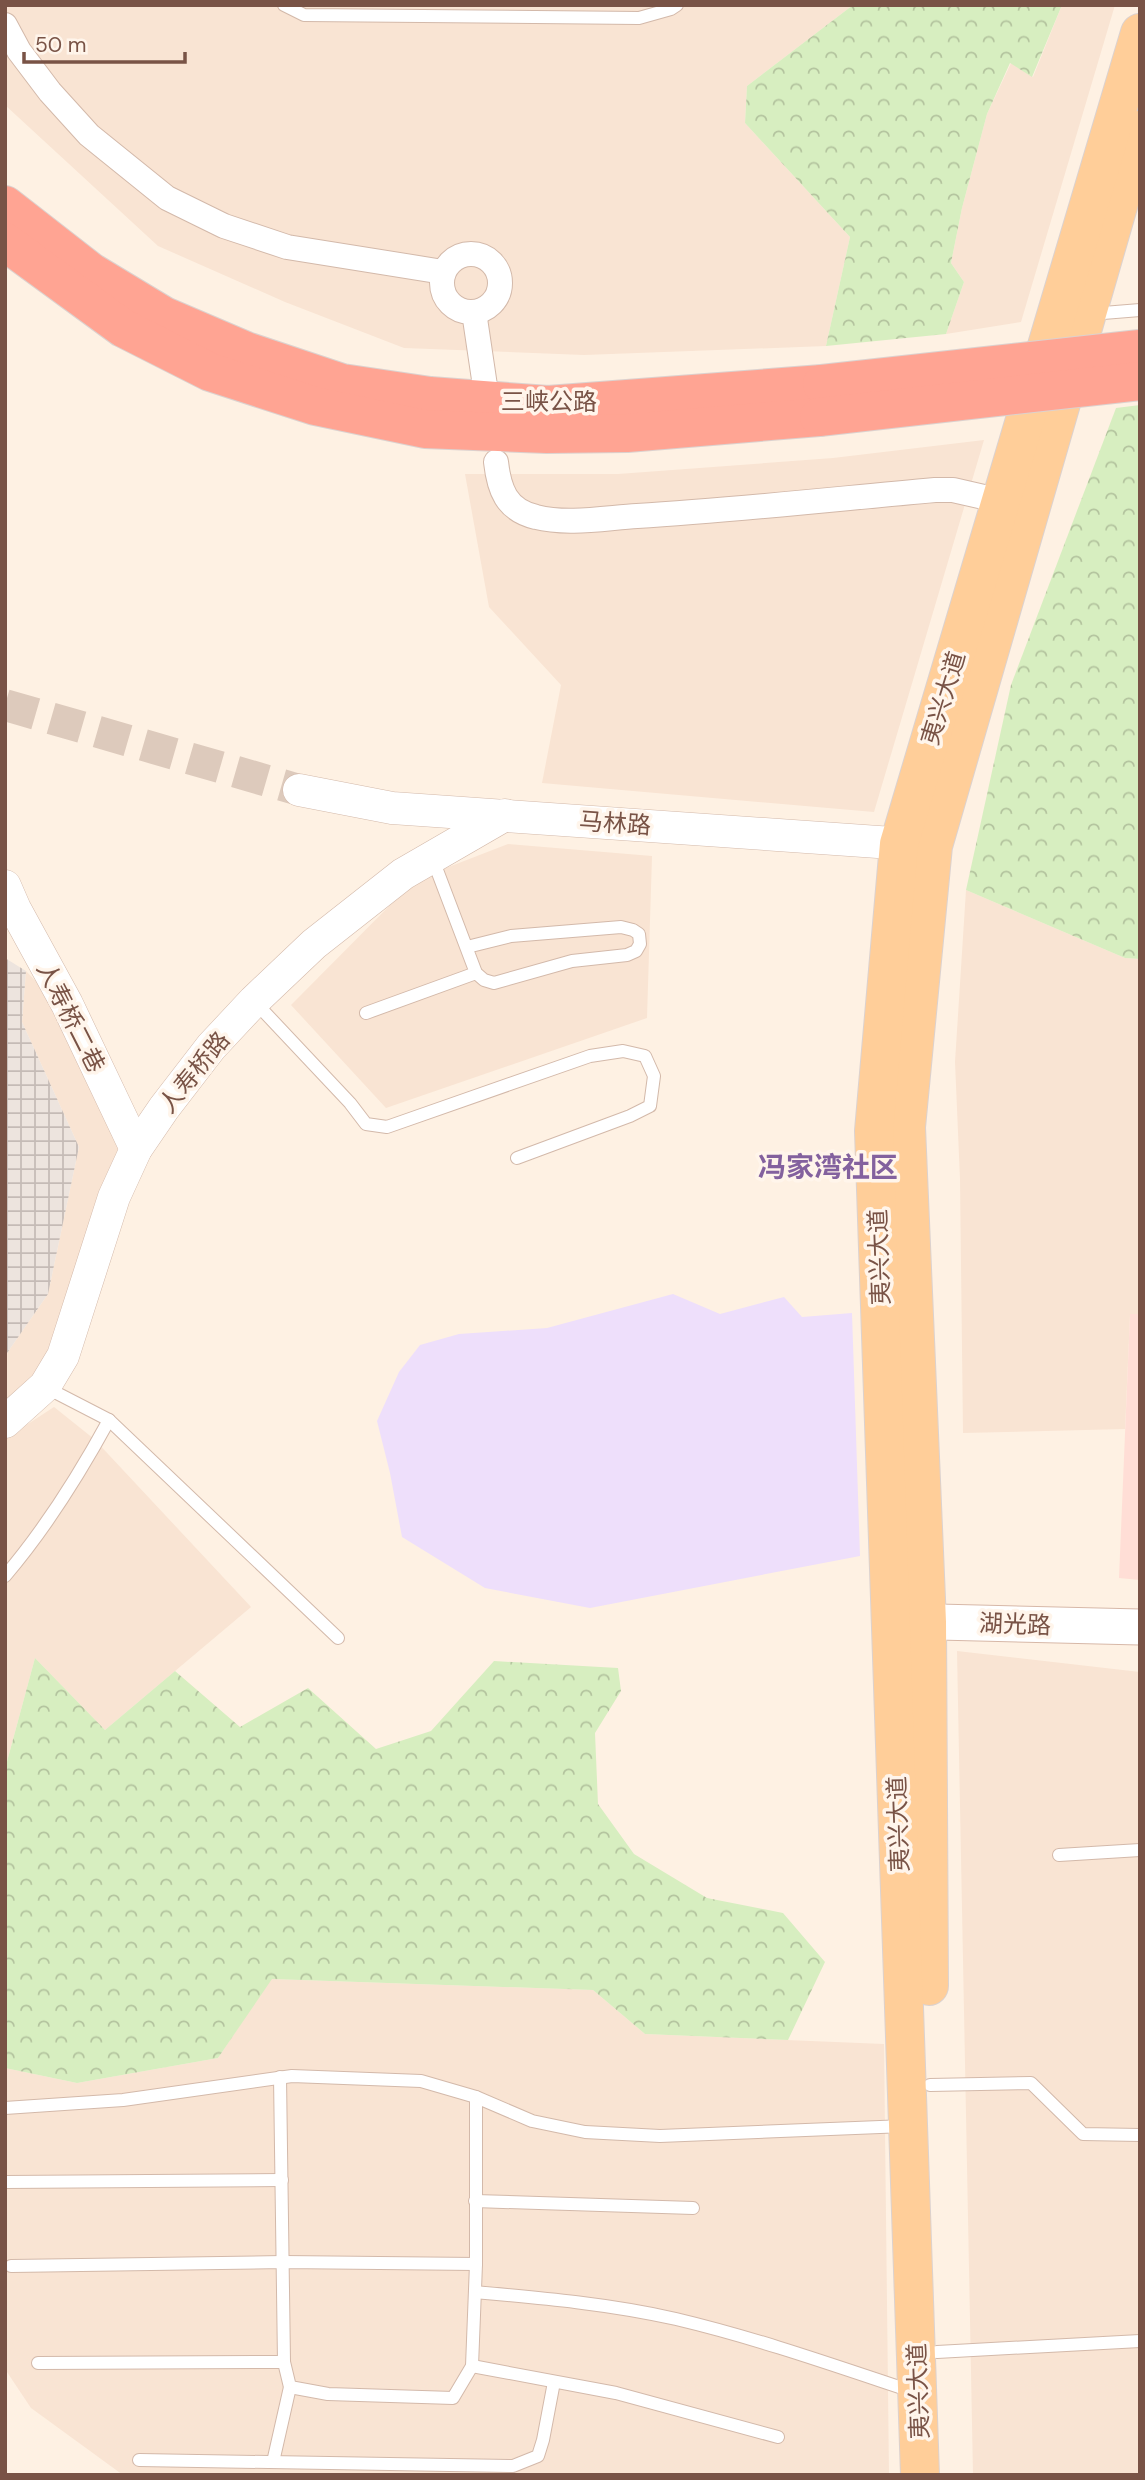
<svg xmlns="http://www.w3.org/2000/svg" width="1145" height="2480" font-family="'DM Sans','Noto Sans SC',sans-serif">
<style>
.residential{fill:#f9e4d3}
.commercial{fill:#ffded6}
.industrial{fill:url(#industrial-grid)}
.education{fill:#eedffb}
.forest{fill:url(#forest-crowns)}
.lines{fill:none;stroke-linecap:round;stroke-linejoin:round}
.tertiary-tunnel{stroke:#ddcabc;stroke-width:32;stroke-dasharray:32 16;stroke-linecap:butt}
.service-casing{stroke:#d3b9aa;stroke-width:14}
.minor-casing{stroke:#d3b9aa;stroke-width:26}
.tertiary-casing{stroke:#d3b9aa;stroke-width:33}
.secondary-casing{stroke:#d7b8a8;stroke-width:37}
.primary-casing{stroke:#dcd2cf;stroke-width:40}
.motorway-casing{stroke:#dcd2cf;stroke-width:40}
.service{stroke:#fff;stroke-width:12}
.minor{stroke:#fff;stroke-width:24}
.tertiary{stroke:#fff;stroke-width:32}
.secondary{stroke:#fff;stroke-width:35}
.primary{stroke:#ffce99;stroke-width:38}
.motorway{stroke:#ffa493;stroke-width:38}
.motorway-bridge-casing{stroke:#dcd2cf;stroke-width:40;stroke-linecap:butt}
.motorway-bridge{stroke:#ffa493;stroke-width:38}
.labels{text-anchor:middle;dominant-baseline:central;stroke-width:7;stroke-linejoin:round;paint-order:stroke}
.street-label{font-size:24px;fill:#795346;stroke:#fff5eb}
.quarter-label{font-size:28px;font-weight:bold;fill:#83619e;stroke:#fff5eb}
</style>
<defs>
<pattern id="industrial-grid" width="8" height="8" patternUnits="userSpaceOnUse" patternTransform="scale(1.75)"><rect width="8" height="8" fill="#ede4de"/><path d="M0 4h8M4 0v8" fill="none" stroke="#c5bbb6"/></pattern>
<pattern id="forest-crowns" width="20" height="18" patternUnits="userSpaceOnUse" patternTransform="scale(1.75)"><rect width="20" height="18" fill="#d7eec0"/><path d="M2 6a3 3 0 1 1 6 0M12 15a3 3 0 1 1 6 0" fill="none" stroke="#b3c39e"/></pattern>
</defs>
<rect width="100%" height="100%" fill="#fef1e3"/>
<g class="residential">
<path d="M 5,5 L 853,5 L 747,86 L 745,123 L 850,237 L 826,346 L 584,355 L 404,348 L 285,302 L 158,246 L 5,105 Z"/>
<path d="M 1062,5 L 1115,5 L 1021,322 L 946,334 L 964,282 L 951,263 L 962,208 L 987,114 L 1011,63 L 1033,77 Z"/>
<path d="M 984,440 L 874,812 L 542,783 L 561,685 L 489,607 L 465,474 L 618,474 L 833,458 Z"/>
<path d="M 508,844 L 652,856 L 647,1018 L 386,1108 L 291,1005 L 415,880 Z"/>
<path d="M 966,890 L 1125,958 L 1140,959 L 1140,1314 L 1130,1314 L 1125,1429 L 963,1433 L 960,1179 L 955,1062 Z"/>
<path d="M 26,971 L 44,990 L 121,1148 L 58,1333 L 45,1359 L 26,1388 L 5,1409 L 5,1356 L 48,1294 L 79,1147 L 22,1022 Z"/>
<path d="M 54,1407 L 94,1439 L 251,1607 L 105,1730 L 35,1658 L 5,1769 L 5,1439 Z"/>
<path d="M 957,1651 L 1140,1672 L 1140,2475 L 973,2475 Z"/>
<path d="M 271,1979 L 593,1990 L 645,2034 L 884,2044 L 889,2475 L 123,2475 L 31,2408 L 5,2369 L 5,2068 L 77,2083 L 218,2058 Z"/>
</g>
<path class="commercial" d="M 1130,1314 L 1140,1314 L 1140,1580 L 1119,1578 Z"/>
<path class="industrial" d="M 5,958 L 26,971 L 22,1022 L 79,1147 L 48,1294 L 5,1356 Z"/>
<path class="education" d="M 673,1294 L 720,1314 L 784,1297 L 802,1317 L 852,1313 L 860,1556 L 590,1608 L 485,1588 L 402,1537 L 390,1473 L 377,1421 L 399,1372 L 420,1345 L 459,1334 L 547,1328 Z"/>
<g class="forest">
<path d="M 853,5 L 1062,5 L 1032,77 L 1010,63 L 987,114 L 962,208 L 951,263 L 964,282 L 946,334 L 826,346 L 850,237 L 745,123 L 747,86 Z"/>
<path d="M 1140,405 L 1140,959 L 1125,958 L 966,890 L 1011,685 L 1116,408 Z"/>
<path d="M 35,1658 L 105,1730 L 175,1671 L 240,1727 L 308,1688 L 376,1749 L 431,1731 L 494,1661 L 618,1668 L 621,1691 L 595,1733 L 598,1804 L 634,1854 L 707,1898 L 783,1913 L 825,1962 L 788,2040 L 645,2034 L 593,1990 L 272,1979 L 218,2058 L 77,2083 L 5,2068 L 5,1769 Z"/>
</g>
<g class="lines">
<path class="tertiary-tunnel" d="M 5,705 L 299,790"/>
<defs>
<g id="service">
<path d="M 284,5 L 304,15 L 639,18 L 671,9 L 677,5"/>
<path d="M 1091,314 L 1140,310"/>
<path d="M 432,857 L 476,973 L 484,980 L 494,983 L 572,961 L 627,955 L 636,951 L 640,944 L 639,934 L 633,930 L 621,927 L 511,936 L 467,947"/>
<path d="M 254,1001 L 350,1103 L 366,1124 L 387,1127 L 590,1056 L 623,1051 L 645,1056 L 654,1076 L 650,1106 L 630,1116 L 517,1158"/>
<path d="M 366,1013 L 476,973"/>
<path d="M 45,1387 L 109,1420 L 338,1638"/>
<path d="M 5,1576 C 46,1528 79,1475 109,1420"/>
<path d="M 1059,1855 L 1140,1850"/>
<path d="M 280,2077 L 284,2362 L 290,2387 L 328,2394 L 453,2398 L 472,2366 L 476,2264 L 476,2097"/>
<path d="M 930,2085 L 1031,2083 L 1083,2134 L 1140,2135"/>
<path d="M 5,2108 L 123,2100 L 292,2076 L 421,2081 L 476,2097 L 532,2121 L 585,2132 L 660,2136 L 905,2126"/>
<path d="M 5,2182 L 282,2180"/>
<path d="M 475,2201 L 693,2208"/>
<path d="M 11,2266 L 283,2262 L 476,2264"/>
<path d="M 475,2292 C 542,2298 610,2304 676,2319 C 756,2338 833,2365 911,2391"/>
<path d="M 937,2352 L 1140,2341"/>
<path d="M 38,2363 L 284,2362"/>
<path d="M 472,2366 L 616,2393 L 778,2437"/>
<path d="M 139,2460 L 513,2466 L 538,2456 L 543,2440 L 554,2382"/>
<path d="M 273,2462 L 290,2387"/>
</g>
<g id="minor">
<path d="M 5,25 L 19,51 L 50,92 L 89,135 L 167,198 L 224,226 L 287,247 L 443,272"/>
<circle cx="471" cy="283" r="29"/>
<path d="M 474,312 L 485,386"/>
<path d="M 496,462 C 499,489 506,510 536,517 C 567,525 605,518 637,516 C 736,510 835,499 935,490 L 953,490 L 1001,501"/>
</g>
<g id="tertiary">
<path d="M 299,790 L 392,808 L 921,845"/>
<path d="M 5,886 L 15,909 L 67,1004 L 136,1149"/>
<path d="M 5,1422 L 45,1386 L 63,1356 L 114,1197 L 136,1149 L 164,1108 L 211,1047 L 254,1001 L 314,944 L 403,874 L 505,815"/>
</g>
<path id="secondary" d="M 898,1621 L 1140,1627"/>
<g id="primary">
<path d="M 929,1986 L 927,1622 L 906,1127 L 933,846 L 1140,130"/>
<path d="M 920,2475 L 874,1131 L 899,844 L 1140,33"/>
</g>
<g id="motorway">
<path d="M 5,205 L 91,272 L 164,316 L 246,351 L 342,383 L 430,396 L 548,405 L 822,384"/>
<path d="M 5,242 L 123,328 L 210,372 L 315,406 L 425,429 L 547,434 L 627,433 L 819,417"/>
</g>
</defs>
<use href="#service" class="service-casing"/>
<use href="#minor" class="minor-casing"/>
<use href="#tertiary" class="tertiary-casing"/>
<use href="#secondary" class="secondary-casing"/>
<use href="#primary" class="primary-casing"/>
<use href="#motorway" class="motorway-casing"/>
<use href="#service" class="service"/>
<use href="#minor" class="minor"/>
<use href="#tertiary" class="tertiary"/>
<use href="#secondary" class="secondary"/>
<use href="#primary" class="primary"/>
<use href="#motorway" class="motorway"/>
<defs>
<g id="motorway-bridge">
<path d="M 822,384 L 1140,349"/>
<path d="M 819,417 L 1140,381"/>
</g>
</defs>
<use href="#motorway-bridge" class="motorway-bridge-casing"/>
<use href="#motorway-bridge" class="motorway-bridge"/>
</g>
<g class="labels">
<g class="street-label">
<text x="549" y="401">三峡公路</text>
<text transform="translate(943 698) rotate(-73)">夷兴大道</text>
<text transform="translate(615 823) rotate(4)">马林路</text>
<text transform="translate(71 1017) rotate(63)">人寿桥二巷</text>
<text transform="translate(194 1072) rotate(-51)">人寿桥路</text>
<text transform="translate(879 1257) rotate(-92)">夷兴大道</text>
<text transform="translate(1015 1624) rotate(2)">湖光路</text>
<text transform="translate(898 1824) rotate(-92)">夷兴大道</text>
<text transform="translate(918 2391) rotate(-92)">夷兴大道</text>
</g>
<g class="quarter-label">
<text x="828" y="1167">冯家湾社区</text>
</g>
</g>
<rect width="1145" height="2480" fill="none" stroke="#795346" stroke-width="14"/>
<path d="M24 52v10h161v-10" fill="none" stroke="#795346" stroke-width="3.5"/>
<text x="35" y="52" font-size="21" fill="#795346" stroke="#fff5eb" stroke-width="5" paint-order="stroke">50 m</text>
</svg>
